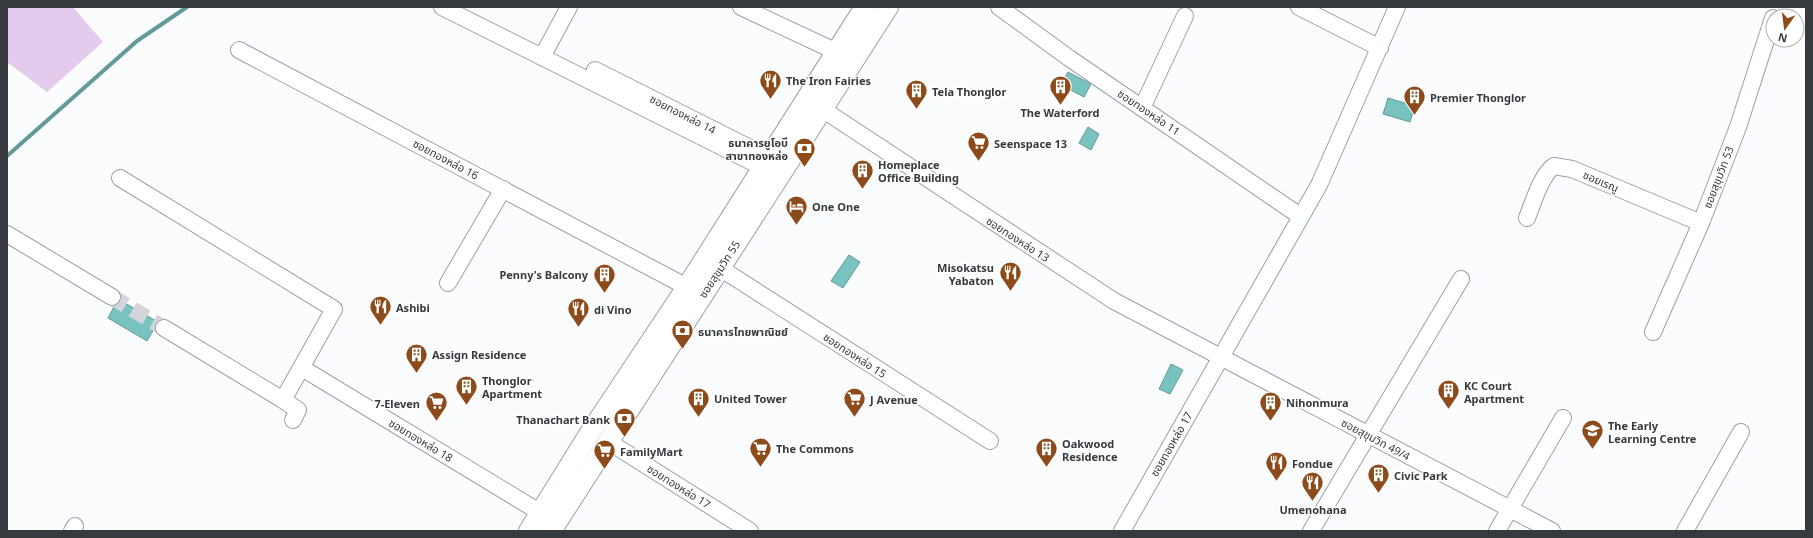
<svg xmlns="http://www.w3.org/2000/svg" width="1813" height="538" font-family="'Noto Sans','Noto Sans Thai',sans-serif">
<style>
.green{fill:#e4cbed}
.water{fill:#78c3bf;stroke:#649a99}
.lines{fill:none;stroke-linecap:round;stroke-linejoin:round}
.stream{stroke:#649a99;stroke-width:4}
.minor-tunnel{stroke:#d3d5d8;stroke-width:16;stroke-dasharray:16 8;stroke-linecap:butt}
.minor-casing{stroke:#98a1ac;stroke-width:18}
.major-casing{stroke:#98a1ac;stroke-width:22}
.minor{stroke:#fff;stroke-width:16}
.major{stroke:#fff;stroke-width:20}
.labels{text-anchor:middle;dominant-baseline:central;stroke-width:3;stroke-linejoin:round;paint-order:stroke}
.poi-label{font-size:11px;font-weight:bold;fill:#363a3f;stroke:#fff;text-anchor:start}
.street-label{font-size:11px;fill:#363a3f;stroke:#fff}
</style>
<rect width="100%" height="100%" fill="#fafcfe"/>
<path class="green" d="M 7,7 L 73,7 L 103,42 L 47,92 L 7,62 Z"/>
<g class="water">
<path d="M 1068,72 L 1091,84 L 1084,97 L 1061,85 Z"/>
<path d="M 1388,98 L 1415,106 L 1410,122 L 1383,114 Z"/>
<path d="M 1088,127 L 1099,134 L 1091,150 L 1079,143 Z"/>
<path d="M 849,255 L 860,262 L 843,288 L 831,281 Z"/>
<path d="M 118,299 L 158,322 L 147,341 L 108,318 Z"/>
<path d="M 1171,364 L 1183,370 L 1170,394 L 1159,389 Z"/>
</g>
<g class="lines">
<path class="stream" d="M 7,156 L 137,41 L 187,7"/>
<path class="minor-tunnel" d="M 112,297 L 164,328"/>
<defs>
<g id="minor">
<path d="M 442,7 L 764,168"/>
<path d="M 741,7 L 837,52"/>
<path d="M 999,7 L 1069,58 L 1300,216"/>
<path d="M 1299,7 L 1380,48"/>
<path d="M 239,50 L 687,287"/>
<path d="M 542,57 L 569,7"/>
<path d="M 595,70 L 770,158"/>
<path d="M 1142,108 L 1185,16"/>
<path d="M 822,109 L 1114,301 L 1552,531"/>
<path d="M 120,178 L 334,309 L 283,400 L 164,328"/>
<path d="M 1527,218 C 1533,203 1541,175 1554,166 L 1572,169 L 1701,223"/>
<path d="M 7,234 L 112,297"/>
<path d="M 720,268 L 990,441"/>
<path d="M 448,283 L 503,189"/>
<path d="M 1653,332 L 1701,223 L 1738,127 L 1773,18"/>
<path d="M 302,368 L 541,513"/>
<path d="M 283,400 L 298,410 L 293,420"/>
<path d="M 609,442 L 750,531"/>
<path d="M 72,531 L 75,526"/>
<path d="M 1122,531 L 1319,185 L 1397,7"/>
<path d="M 1311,531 L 1461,279"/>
<path d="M 1497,531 L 1563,418"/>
<path d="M 1685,531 L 1741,432"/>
</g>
<g id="major">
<path d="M 529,531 L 590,433 L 687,287 L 865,7"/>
<path d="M 551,531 L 888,7"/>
</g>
</defs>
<use href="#minor" class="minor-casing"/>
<use href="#major" class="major-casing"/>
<use href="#minor" class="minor"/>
<use href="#major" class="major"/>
</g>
<defs>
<symbol id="restaurant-pin" viewBox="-11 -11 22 30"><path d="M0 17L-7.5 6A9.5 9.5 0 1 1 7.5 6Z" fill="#8d4a1a" stroke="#fff"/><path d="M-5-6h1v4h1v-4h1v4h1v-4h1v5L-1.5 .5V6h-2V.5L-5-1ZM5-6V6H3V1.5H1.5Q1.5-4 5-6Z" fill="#fff"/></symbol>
<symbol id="building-pin" viewBox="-11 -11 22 30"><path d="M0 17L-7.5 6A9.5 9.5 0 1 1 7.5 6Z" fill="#8d4a1a" stroke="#fff"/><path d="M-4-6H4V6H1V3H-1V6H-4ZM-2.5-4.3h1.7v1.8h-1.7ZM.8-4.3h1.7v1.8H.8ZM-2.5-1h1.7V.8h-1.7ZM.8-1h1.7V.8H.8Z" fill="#fff"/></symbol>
<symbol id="supermarket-pin" viewBox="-11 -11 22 30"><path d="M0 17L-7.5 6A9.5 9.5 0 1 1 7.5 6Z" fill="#8d4a1a" stroke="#fff"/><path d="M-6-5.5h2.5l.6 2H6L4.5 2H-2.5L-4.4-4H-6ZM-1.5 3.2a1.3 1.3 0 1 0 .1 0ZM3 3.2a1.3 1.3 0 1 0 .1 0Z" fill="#fff"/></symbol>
<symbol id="bank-pin" viewBox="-11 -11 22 30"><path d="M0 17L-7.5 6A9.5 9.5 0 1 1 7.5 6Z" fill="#8d4a1a" stroke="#fff"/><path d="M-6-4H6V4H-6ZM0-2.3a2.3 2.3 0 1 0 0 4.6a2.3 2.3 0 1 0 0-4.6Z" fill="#fff"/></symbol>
<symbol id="hotel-pin" viewBox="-11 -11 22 30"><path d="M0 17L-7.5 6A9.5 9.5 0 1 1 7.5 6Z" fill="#8d4a1a" stroke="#fff"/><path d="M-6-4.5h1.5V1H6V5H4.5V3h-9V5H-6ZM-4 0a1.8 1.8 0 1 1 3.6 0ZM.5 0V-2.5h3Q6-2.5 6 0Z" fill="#fff"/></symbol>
<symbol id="school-pin" viewBox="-11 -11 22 30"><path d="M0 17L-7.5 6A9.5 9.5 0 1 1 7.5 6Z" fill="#8d4a1a" stroke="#fff"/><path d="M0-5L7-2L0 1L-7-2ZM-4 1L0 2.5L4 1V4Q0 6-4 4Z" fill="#fff"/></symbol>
</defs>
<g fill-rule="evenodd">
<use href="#restaurant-pin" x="758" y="68" width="25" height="34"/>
<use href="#building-pin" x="1048" y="74" width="25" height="34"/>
<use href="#building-pin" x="904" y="78" width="25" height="34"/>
<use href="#building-pin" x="1402" y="84" width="25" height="34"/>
<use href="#supermarket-pin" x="966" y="130" width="25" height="34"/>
<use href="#bank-pin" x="792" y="136" width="25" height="34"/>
<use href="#building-pin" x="850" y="158" width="25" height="34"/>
<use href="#hotel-pin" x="784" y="194" width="25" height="34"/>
<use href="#restaurant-pin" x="998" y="260" width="25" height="34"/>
<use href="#building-pin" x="592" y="262" width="25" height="34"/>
<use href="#restaurant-pin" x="368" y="294" width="25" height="34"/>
<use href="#restaurant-pin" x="566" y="296" width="25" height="34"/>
<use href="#bank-pin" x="670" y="318" width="25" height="34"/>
<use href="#building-pin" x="404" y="342" width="25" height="34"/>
<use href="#building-pin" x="454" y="374" width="25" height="34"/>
<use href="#building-pin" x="1436" y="378" width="25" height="34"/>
<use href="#building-pin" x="686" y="386" width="25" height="34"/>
<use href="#supermarket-pin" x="842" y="386" width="25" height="34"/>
<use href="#building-pin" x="1258" y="390" width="25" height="34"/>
<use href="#supermarket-pin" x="424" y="390" width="25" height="34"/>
<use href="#bank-pin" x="612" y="406" width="25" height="34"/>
<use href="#school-pin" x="1580" y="418" width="25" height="34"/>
<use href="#supermarket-pin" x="748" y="436" width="25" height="34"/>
<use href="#building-pin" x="1034" y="436" width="25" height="34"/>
<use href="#supermarket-pin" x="592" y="438" width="25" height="34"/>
<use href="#restaurant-pin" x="1264" y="450" width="25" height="34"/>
<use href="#building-pin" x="1366" y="462" width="25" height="34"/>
<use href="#restaurant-pin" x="1300" y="470" width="25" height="34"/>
</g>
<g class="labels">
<g class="poi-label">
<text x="786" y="80">The Iron Fairies</text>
<text x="932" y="91">Tela Thonglor</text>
<text x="1430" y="97">Premier Thonglor</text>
<text x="1060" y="112" text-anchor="middle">The Waterford</text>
<text x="788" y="142" text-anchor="end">ธนาคารยูโอบี<tspan x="788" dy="13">สาขาทองหล่อ</tspan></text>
<text x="994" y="143">Seenspace 13</text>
<text x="878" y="164">Homeplace<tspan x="878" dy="13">Office Building</tspan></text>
<text x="812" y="206">One One</text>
<text x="994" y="267" text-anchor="end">Misokatsu<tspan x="994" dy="13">Yabaton</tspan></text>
<text x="588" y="274" text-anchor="end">Penny's Balcony</text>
<text x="396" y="307">Ashibi</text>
<text x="594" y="309">di Vino</text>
<text x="698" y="331">ธนาคารไทยพาณิชย์</text>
<text x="432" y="354">Assign Residence</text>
<text x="482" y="380">Thonglor<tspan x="482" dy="13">Apartment</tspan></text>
<text x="1464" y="385">KC Court<tspan x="1464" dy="13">Apartment</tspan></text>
<text x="714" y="398">United Tower</text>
<text x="870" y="399">J Avenue</text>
<text x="1286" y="402">Nihonmura</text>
<text x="420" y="403" text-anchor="end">7-Eleven</text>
<text x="610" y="419" text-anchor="end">Thanachart Bank</text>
<text x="1608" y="425">The Early<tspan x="1608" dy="13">Learning Centre</tspan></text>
<text x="1062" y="443">Oakwood<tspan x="1062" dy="13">Residence</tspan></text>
<text x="776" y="448">The Commons</text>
<text x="620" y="451">FamilyMart</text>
<text x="1292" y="463">Fondue</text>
<text x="1394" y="475">Civic Park</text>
<text x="1313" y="509" text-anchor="middle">Umenohana</text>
</g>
<g class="street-label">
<text transform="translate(1149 112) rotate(34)">ซอยทองหล่อ 11</text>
<text transform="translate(683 114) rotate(27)">ซอยทองหล่อ 14</text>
<text transform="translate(446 159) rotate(28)">ซอยทองหล่อ 16</text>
<text transform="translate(1718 177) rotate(-69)">ซอยสุขุมวิท 53</text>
<text transform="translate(1601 181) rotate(23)">ซอยเรณู</text>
<text transform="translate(1018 239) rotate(33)">ซอยทองหล่อ 13</text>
<text transform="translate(719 269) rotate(-57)">ซอยสุขุมวิท 55</text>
<text transform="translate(855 355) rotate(33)">ซอยทองหล่อ 15</text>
<text transform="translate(1376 439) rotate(28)">ซอยสุขุมวิท 49/4</text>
<text transform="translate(421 440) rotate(31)">ซอยทองหล่อ 18</text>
<text transform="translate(1171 444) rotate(-60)">ซอยทองหล่อ 17</text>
<text transform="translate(679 486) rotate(32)">ซอยทองหล่อ 17</text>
</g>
</g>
<rect width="1813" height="538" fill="none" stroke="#363a3f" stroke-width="16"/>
<g transform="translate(1785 28) rotate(194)"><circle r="19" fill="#ffffff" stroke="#afb0b2"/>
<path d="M0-3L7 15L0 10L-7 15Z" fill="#8d4a1a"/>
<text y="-6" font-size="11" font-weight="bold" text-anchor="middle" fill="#363a3f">N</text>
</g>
</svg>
